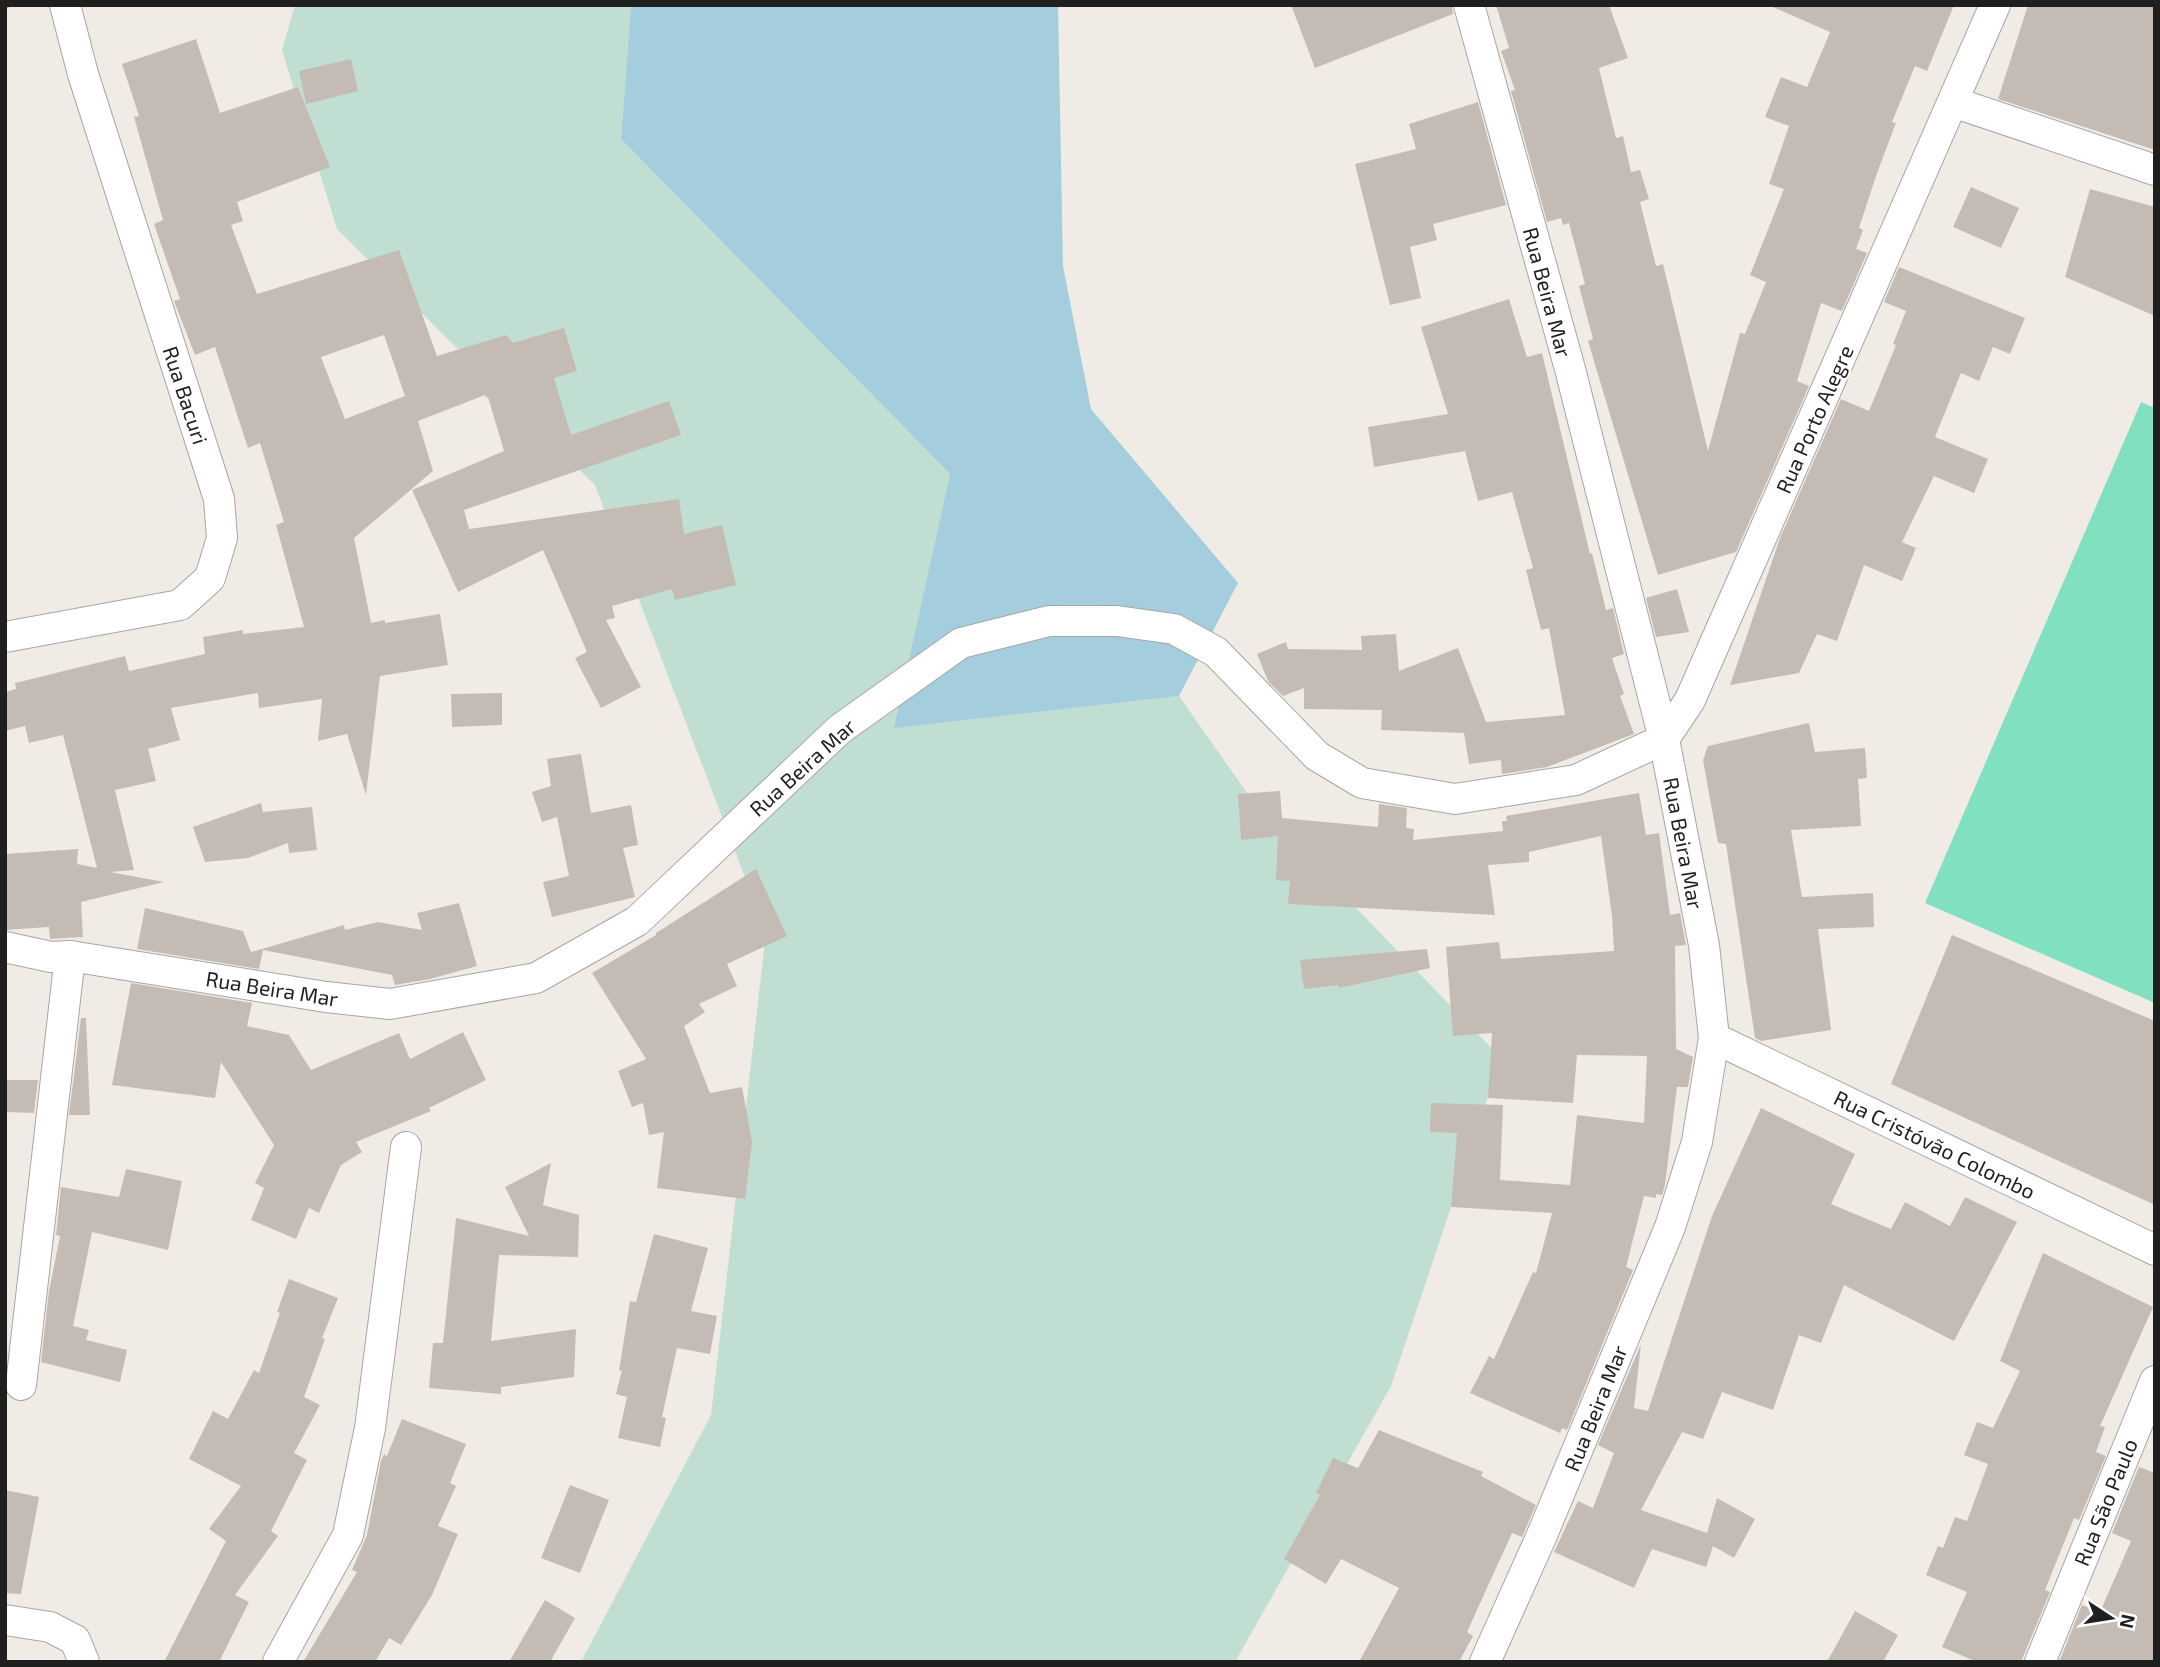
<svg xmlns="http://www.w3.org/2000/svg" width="2160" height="1667" font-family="'Exo 2',sans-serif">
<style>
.wetland{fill:#c1ded2}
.pitch{fill:#81e0c0}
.water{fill:#a4cede}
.building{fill:#c4bcb4;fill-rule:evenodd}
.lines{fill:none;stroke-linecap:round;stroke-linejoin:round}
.minor-casing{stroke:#a6a6a6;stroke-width:32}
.path{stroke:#fc7f6a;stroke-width:4.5;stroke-dasharray:3.5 3.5;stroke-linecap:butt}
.minor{stroke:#fff;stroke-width:30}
.labels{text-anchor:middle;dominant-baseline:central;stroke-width:5;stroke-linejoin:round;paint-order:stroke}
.street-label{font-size:21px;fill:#1f1f1f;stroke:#fff}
</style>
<rect width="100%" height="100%" fill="#f0ece5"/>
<path class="wetland" d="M 295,5 L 631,5 L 621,139 L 950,474 L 895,727 L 1179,696 L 1252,800 L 1501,1058 L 1391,1386 L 1235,1662 L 581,1662 L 711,1415 L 766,932 L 595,485 L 337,229 L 282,50 Z"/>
<path class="pitch" d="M 2141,402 L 2155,408 L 2155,1003 L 1925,903 Z"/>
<path class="water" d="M 631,5 L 1058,5 L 1063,266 L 1091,409 L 1238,583 L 1179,696 L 894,728 L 950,474 L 621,139 Z"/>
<g class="building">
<path d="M 1291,5 L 1452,5 L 1453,14 L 1315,68 Z"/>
<path d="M 1496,5 L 1609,5 L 1628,58 L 1599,68 L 1616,138 L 1623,136 L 1631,172 L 1640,170 L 1649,199 L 1640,202 L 1656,266 L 1663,264 L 1708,451 L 1740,333 L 1745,334 L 1766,282 L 1750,275 L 1784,189 L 1769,184 L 1789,126 L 1765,117 L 1781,77 L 1807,87 L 1830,32 L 1768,5 L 1954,5 L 1927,71 L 1915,66 L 1892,122 L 1896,123 L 1877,173 L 1859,228 L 1863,230 L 1856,249 L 1867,253 L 1842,311 L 1821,303 L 1797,381 L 1809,386 L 1736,552 L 1658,575 L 1588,341 L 1593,339 L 1579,286 L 1585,284 L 1569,223 L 1563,225 L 1561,218 L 1547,222 L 1511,91 L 1515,90 L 1501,51 L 1509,48 Z"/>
<path d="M 2028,5 L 2155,5 L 2155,150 L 1998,99 Z"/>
<path d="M 196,39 L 220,113 L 298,87 L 330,167 L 237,202 L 243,221 L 231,225 L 257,294 L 399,250 L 437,356 L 506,335 L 513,343 L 564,328 L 577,371 L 554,378 L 571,435 L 669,401 L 681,435 L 464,510 L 469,529 L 679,499 L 684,534 L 722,525 L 736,585 L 675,600 L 672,589 L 612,606 L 615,618 L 606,620 L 641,687 L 601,708 L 575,658 L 587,652 L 543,550 L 458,592 L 412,490 L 504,451 L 488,397 L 486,398 L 485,395 L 418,421 L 433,471 L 354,538 L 371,623 L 385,620 L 385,623 L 440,614 L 448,665 L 380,676 L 366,795 L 347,734 L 318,741 L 322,699 L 259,708 L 258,693 L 171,708 L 180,740 L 148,749 L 156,781 L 115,790 L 134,870 L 110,872 L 164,882 L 81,902 L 83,937 L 50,939 L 49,927 L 5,930 L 5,854 L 78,849 L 77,864 L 97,868 L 63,735 L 29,743 L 25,726 L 5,731 L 5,692 L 16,689 L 15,683 L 125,656 L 129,671 L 205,654 L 203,637 L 243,630 L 243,634 L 304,627 L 276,525 L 284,522 L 260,443 L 248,448 L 215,347 L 195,355 L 174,301 L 180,299 L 154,224 L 163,220 L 134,117 L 139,116 L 122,64 ZM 384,335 L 405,396 L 345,419 L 321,357 Z"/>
<path d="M 351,59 L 358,91 L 306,104 L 299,71 Z"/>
<path d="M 1478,102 L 1506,205 L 1433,224 L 1437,240 L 1410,247 L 1421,298 L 1390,305 L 1355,164 L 1416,149 L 1409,124 Z"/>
<path d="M 1971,187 L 2019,208 L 2001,248 L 1953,227 Z"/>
<path d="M 2090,189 L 2155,207 L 2155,316 L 2065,277 Z"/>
<path d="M 1899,267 L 2025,318 L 2010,354 L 1993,347 L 1979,381 L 1961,373 L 1935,437 L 1988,459 L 1974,493 L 1934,476 L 1902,542 L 1916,548 L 1902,581 L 1864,565 L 1837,641 L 1817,634 L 1799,673 L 1730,685 L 1780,538 L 1841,399 L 1869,411 L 1896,345 L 1893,344 L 1906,311 L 1884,302 Z"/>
<path d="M 1509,299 L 1527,357 L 1542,353 L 1590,554 L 1592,553 L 1606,610 L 1613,608 L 1624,654 L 1612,658 L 1624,694 L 1620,696 L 1634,734 L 1547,767 L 1502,774 L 1501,760 L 1469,764 L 1464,733 L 1381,730 L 1382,710 L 1304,709 L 1304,688 L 1283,696 L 1268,681 L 1257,654 L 1286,642 L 1288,649 L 1362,650 L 1361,636 L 1396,634 L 1399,671 L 1458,648 L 1486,722 L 1565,715 L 1549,628 L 1541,630 L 1526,570 L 1533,568 L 1512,492 L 1478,501 L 1465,451 L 1374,467 L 1368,427 L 1448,414 L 1421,327 Z"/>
<path d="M 1677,589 L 1689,632 L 1656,637 L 1646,598 Z"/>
<path d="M 502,693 L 502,725 L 452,727 L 451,694 Z"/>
<path d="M 1809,723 L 1815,752 L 1865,748 L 1867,778 L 1858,779 L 1861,826 L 1791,830 L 1802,897 L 1873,893 L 1874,927 L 1818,929 L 1831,1030 L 1761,1041 L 1755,1038 L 1726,844 L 1718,843 L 1703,760 L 1708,746 Z"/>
<path d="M 581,754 L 591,813 L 631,805 L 638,845 L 623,848 L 635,897 L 552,917 L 543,882 L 569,876 L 557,817 L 542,822 L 532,792 L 551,786 L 547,759 Z"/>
<path d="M 1280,791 L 1282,818 L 1378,827 L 1379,804 L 1407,808 L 1406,828 L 1414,829 L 1413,840 L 1503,831 L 1502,821 L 1507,821 L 1506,816 L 1639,793 L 1646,835 L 1659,833 L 1670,915 L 1680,913 L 1686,945 L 1675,946 L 1676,1049 L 1693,1057 L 1688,1087 L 1677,1087 L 1665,1185 L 1662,1195 L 1656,1194 L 1656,1198 L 1644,1196 L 1626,1267 L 1633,1270 L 1567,1430 L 1562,1428 L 1560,1433 L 1470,1393 L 1489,1356 L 1494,1359 L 1533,1272 L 1536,1273 L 1552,1213 L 1451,1207 L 1457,1133 L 1430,1132 L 1431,1103 L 1503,1105 L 1500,1180 L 1570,1185 L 1577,1115 L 1644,1123 L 1647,1056 L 1577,1055 L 1573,1103 L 1488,1098 L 1492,1033 L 1453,1036 L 1446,947 L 1499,942 L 1501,959 L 1614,951 L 1612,916 L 1601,836 L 1529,852 L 1529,862 L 1488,865 L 1495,915 L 1288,904 L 1290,881 L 1276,880 L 1278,836 L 1241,840 L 1238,794 Z"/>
<path d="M 261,803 L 263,812 L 312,807 L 317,850 L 289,853 L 288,843 L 248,858 L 205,862 L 193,827 Z"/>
<path d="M 756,869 L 787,936 L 727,964 L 737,986 L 699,1004 L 705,1012 L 684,1026 L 710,1093 L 742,1087 L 752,1142 L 745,1199 L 657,1188 L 664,1132 L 649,1135 L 643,1103 L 632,1107 L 618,1071 L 646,1059 L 592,973 L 656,935 L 656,933 Z"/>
<path d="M 459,903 L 477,966 L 430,979 L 395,985 L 392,975 L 263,950 L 259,969 L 137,949 L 145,908 L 243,931 L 251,952 L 344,925 L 345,930 L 378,922 L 422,930 L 417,913 Z"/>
<path d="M 1952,935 L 2155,1021 L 2155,1205 L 1891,1084 Z"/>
<path d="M 1427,949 L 1430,968 L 1339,988 L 1338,985 L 1304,989 L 1300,960 Z"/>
<path d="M 131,983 L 252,1003 L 247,1026 L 289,1035 L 311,1070 L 399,1033 L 410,1059 L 463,1032 L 486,1080 L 429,1108 L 431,1111 L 356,1142 L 362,1152 L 341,1165 L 319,1213 L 309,1208 L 296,1239 L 251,1220 L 264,1188 L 255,1183 L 274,1145 L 221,1062 L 215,1098 L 112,1085 Z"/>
<path d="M 81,1018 L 86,1018 L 90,1115 L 69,1115 Z"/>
<path d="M 5,1080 L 38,1080 L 34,1113 L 5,1112 Z"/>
<path d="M 1761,1108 L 1855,1154 L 1831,1204 L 1891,1229 L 1905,1202 L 1950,1226 L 1965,1197 L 2017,1222 L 1954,1341 L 1844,1285 L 1821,1343 L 1799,1335 L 1773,1410 L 1722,1392 L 1703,1439 L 1682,1432 L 1641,1510 L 1707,1533 L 1717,1498 L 1755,1519 L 1734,1558 L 1713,1546 L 1706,1567 L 1652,1549 L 1634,1588 L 1554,1552 L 1578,1501 L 1593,1508 L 1614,1453 L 1598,1445 L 1641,1344 L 1634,1408 L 1648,1411 L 1712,1216 Z"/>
<path d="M 551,1163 L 543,1205 L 579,1215 L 578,1257 L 499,1255 L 491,1341 L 576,1329 L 574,1377 L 501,1387 L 501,1394 L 429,1388 L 433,1343 L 443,1343 L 456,1218 L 529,1236 L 505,1187 Z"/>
<path d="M 126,1169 L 182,1181 L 168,1250 L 92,1232 L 73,1326 L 89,1330 L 86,1340 L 127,1350 L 120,1382 L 41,1362 L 49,1291 L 60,1236 L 56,1235 L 61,1187 L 119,1197 Z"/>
<path d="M 654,1234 L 708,1248 L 691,1311 L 717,1316 L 710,1354 L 677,1348 L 662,1417 L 666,1418 L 660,1447 L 618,1438 L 627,1397 L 616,1394 L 622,1370 L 619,1371 L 630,1301 L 636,1302 Z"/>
<path d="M 2043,1253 L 2153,1307 L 2100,1426 L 2105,1427 L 2096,1452 L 2106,1456 L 2079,1520 L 2074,1518 L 2045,1590 L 2050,1592 L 2021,1662 L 1977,1662 L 1942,1647 L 1967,1592 L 1926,1575 L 1938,1546 L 1943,1548 L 1955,1517 L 1967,1521 L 1988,1464 L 1964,1455 L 1977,1422 L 1993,1428 L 2020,1371 L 2000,1361 Z"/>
<path d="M 289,1279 L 338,1298 L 322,1338 L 325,1339 L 304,1397 L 320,1405 L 294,1453 L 307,1460 L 271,1531 L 278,1536 L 235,1595 L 249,1602 L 219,1662 L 164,1662 L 226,1541 L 209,1529 L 241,1486 L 189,1459 L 213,1411 L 228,1419 L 254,1370 L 259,1373 L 280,1313 L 277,1312 Z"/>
<path d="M 402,1419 L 466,1444 L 450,1483 L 456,1486 L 438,1526 L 458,1534 L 432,1595 L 401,1645 L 389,1638 L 375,1662 L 303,1662 L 357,1572 L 352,1570 L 367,1535 L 381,1461 L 384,1454 L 387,1456 Z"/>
<path d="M 1379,1430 L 1483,1472 L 1481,1476 L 1536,1505 L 1522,1537 L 1512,1533 L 1467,1632 L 1473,1636 L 1459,1662 L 1359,1662 L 1399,1588 L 1341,1559 L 1326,1584 L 1284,1559 L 1320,1495 L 1316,1493 L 1333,1458 L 1358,1468 Z"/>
<path d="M 2139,1467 L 2155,1473 L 2155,1662 L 2064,1662 L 2060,1660 L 2082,1605 L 2100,1612 L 2131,1541 L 2112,1533 Z"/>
<path d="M 570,1485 L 609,1500 L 580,1573 L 541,1558 Z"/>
<path d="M 5,1490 L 39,1497 L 21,1594 L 5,1593 Z"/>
<path d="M 545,1600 L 575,1618 L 550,1662 L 509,1662 Z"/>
<path d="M 1855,1611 L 1898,1635 L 1883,1662 L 1827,1662 Z"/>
</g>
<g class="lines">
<defs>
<g id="minor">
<path d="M 1469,5 L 1570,369 L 1664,739 L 1704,945 L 1714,1038 L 1697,1142 L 1670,1227 L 1542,1535 L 1485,1662"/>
<path d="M 1953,102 L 2155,170"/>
<path d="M 5,637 L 180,605 L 210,578 L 222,538 L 219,499 L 83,74 L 65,5"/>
<path d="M 5,947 L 51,957 L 70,956 L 326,997 L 390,1004 L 536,978 L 637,921 L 840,729 L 961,643 L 1049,621 L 1117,621 L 1174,629 L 1216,652 L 1317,756 L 1362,783 L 1455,799 L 1576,780 L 1664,739 L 1690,700 L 1995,5"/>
<path d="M 1714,1038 L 2155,1250"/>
<path d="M 21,1385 L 70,956"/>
<path d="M 5,1620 L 50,1627 L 75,1640 L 84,1662"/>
<path d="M 278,1662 L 348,1535 L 370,1428 L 406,1147"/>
<path d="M 2040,1662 L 2155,1381"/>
</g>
</defs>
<use href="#minor" class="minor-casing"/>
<path class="path" d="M 5,6 L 12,5"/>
<use href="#minor" class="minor"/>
</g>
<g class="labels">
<g class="street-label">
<text transform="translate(1548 292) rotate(75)">Rua Beira Mar</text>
<text transform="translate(186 395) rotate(72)">Rua Bacuri</text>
<text transform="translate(1814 419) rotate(-66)">Rua Porto Alegre</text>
<text transform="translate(802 767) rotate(-42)">Rua Beira Mar</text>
<text transform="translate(1684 843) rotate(79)">Rua Beira Mar</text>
<text transform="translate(272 988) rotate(9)">Rua Beira Mar</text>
<text transform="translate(1935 1144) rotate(26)">Rua Cristóvão Colombo</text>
<text transform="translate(1595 1408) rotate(-68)">Rua Beira Mar</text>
<text transform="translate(2105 1502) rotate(-68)">Rua São Paulo</text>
</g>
</g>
<rect width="2160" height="1667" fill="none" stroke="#1f1f1f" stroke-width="14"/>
<g transform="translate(2111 1618) rotate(102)" stroke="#ffffff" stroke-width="5" paint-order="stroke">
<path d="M0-5L12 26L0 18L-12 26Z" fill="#1f1f1f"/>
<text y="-10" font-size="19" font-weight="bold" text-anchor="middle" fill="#1f1f1f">N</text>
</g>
</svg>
